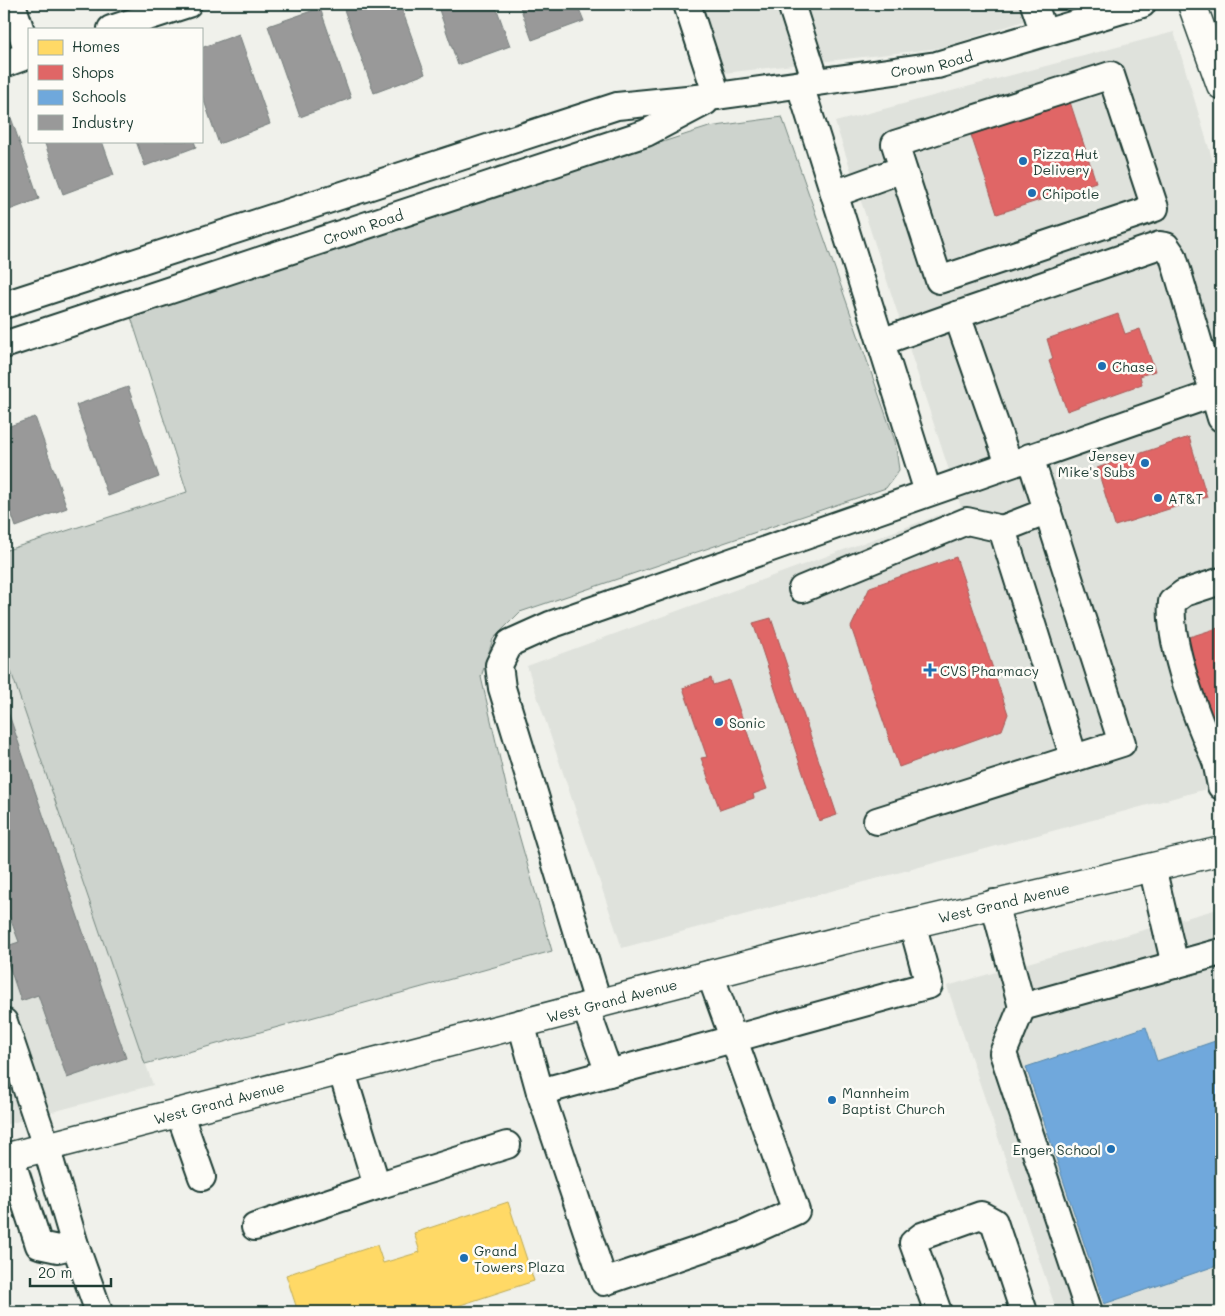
<svg xmlns="http://www.w3.org/2000/svg" width="1225" height="1316" font-family="Mali,sans-serif">
<style>
.built{fill:#dfe2dc}
.green{fill:#cdd3cd;stroke:#768880}
.homes{fill:#ffd966;stroke:#bcaa57}
.shops{fill:#e06666;stroke:#a65a57}
.schools{fill:#6fa8dc;stroke:#5788aa}
.industry{fill:#999;stroke:#747d7b}
.lines{fill:none;stroke-linecap:round;stroke-linejoin:round}
.minor-casing{stroke:#1f3d34;stroke-width:30}
.major-casing{stroke:#1f3d34;stroke-width:31}
.minor{stroke:#fdfcf7;stroke-width:26}
.major{stroke:#fdfcf7;stroke-width:28}
.poi-dot{fill:#1f6fb2;stroke:#fdfcf7;stroke-width:2}
.labels{text-anchor:middle;dominant-baseline:central;stroke-width:5;stroke-linejoin:round;paint-order:stroke}
.street-label{font-size:14px;fill:#1f3d34;stroke:#fdfcf7}
.poi-label{font-size:14px;fill:#1f3d34;stroke:#fdfcf7;text-anchor:start}
</style>
<rect width="100%" height="100%" fill="#f0f1eb"/>
<filter id="ink" filterUnits="userSpaceOnUse"><feTurbulence type="fractalNoise" baseFrequency=".02" numOctaves="2"/><feDisplacementMap in="SourceGraphic" scale="10" xChannelSelector="R" yChannelSelector="G"/><feConvolveMatrix kernelMatrix="1 2 1 2 8 2 1 2 1" color-interpolation-filters="sRGB"/></filter>
<g filter="url(#ink)">
<g class="built">
<path d="M 702,4 L 1076,4 L 941,48 L 724,73 Z"/>
<path d="M 1174,32 L 1221,188 L 1221,785 L 622,948 L 527,666 L 961,507 L 835,122 Z"/>
<path d="M 4,651 L 153,1085 L 4,1125 Z"/>
<path d="M 1221,908 L 1221,1312 L 1057,1312 L 947,986 Z"/>
</g>
<path class="green" d="M 782,117 L 895,441 L 899,470 L 886,488 L 520,612 L 493,639 L 481,677 L 511,807 L 552,951 L 145,1064 L 4,651 L 4,551 L 187,492 L 130,314 L 709,127 Z"/>
<path class="homes" d="M 508,1202 L 534,1281 L 439,1312 L 434,1312 L 431,1307 L 417,1312 L 309,1312 L 308,1310 L 298,1312 L 286,1275 L 377,1245 L 383,1263 L 420,1252 L 414,1233 Z"/>
<g class="shops">
<path d="M 1070,102 L 1096,182 L 997,214 L 971,135 Z"/>
<path d="M 1118,314 L 1125,334 L 1140,329 L 1155,371 L 1140,376 L 1142,384 L 1067,411 L 1049,361 L 1053,359 L 1047,339 Z"/>
<path d="M 1189,437 L 1207,497 L 1115,526 L 1097,468 Z"/>
<path d="M 956,557 L 1008,714 L 1002,730 L 899,767 L 851,627 L 870,587 Z"/>
<path d="M 771,618 L 837,815 L 819,821 L 753,623 Z"/>
<path d="M 1218,628 L 1221,637 L 1221,728 L 1214,731 L 1183,639 Z"/>
<path d="M 711,678 L 713,685 L 729,680 L 767,789 L 753,794 L 754,798 L 720,810 L 701,758 L 707,757 L 683,688 Z"/>
</g>
<path class="schools" d="M 1146,1027 L 1157,1061 L 1221,1039 L 1221,1168 L 1219,1169 L 1221,1177 L 1221,1264 L 1104,1304 L 1026,1067 Z"/>
<g class="industry">
<path d="M 342,4 L 400,4 L 425,74 L 374,93 Z"/>
<path d="M 437,4 L 495,4 L 510,46 L 458,65 Z"/>
<path d="M 519,4 L 577,4 L 584,21 L 532,40 Z"/>
<path d="M 320,8 L 351,98 L 300,117 L 268,26 Z"/>
<path d="M 239,34 L 270,124 L 219,144 L 201,92 L 201,48 Z"/>
<path d="M 8,109 L 39,199 L 4,212 L 4,110 Z"/>
<path d="M 44,141 L 102,141 L 114,175 L 63,194 Z"/>
<path d="M 136,141 L 194,141 L 196,147 L 145,166 Z"/>
<path d="M 128,387 L 159,477 L 108,496 L 76,405 Z"/>
<path d="M 35,417 L 67,508 L 16,527 L 4,492 L 4,428 Z"/>
<path d="M 4,700 L 126,1058 L 67,1078 L 38,995 L 21,1001 L 4,951 L 4,947 L 19,942 L 4,902 Z"/>
</g>
<g class="lines">
<defs>
<g id="minor">
<path d="M 12,4 L 29,55"/>
<path d="M 687,4 L 717,96"/>
<path d="M 791,4 L 816,82"/>
<path d="M 1034,4 L 1044,33"/>
<path d="M 111,29 L 188,4"/>
<path d="M 4,64 L 29,55"/>
<path d="M 800,85 L 928,492"/>
<path d="M 834,194 L 903,169 L 939,280 L 1155,208 L 1111,75 L 895,144 L 903,169"/>
<path id="s1" d="M 4,305 L 617,106 L 717,96 L 937,65 L 1142,4"/>
<path d="M 881,342 L 957,315"/>
<path id="s2" d="M 4,345 L 646,133 L 705,102"/>
<path d="M 1009,464 L 957,315 L 1160,245 L 1166,246 L 1173,256 L 1221,418"/>
<path d="M 1048,511 L 1002,529 L 1074,758"/>
<path d="M 802,589 L 967,521 L 1002,529"/>
<path d="M 1221,760 L 1216,761 L 1221,786"/>
<path d="M 1216,761 C 1198,722 1168,644 1172,602 L 1184,593 L 1221,581"/>
<path d="M 877,821 L 1122,743 L 1030,457"/>
<path d="M 1152,867 L 1175,965"/>
<path d="M 994,903 L 1022,1007 L 1003,1053 L 1089,1312"/>
<path d="M 598,1002 L 502,688 L 499,665 L 510,643 L 550,625 L 1221,391"/>
<path d="M 585,1006 L 609,1073"/>
<path d="M 1022,1007 L 1221,952"/>
<path d="M 4,1022 L 46,1146 L 75,1245 L 58,1249 L 39,1245 L 10,1156"/>
<path d="M 521,1023 L 540,1092 L 929,985 L 912,923"/>
<path d="M 540,1092 L 604,1282 L 745,1234 L 796,1211 L 710,974"/>
<path d="M 179,1112 L 202,1177"/>
<path d="M 377,1186 L 507,1145"/>
<path d="M 255,1227 L 377,1186 L 341,1069"/>
<path d="M 75,1245 L 99,1312"/>
<path d="M 938,1312 L 913,1243 L 922,1236 L 981,1215 L 994,1222 L 1024,1312"/>
</g>
<g id="major">
<path d="M 1192,4 L 1221,85"/>
<path id="s3" d="M 4,1158 L 843,940 L 1221,851"/>
</g>
</defs>
<use href="#minor" class="minor-casing"/>
<use href="#major" class="major-casing"/>
<use href="#minor" class="minor"/>
<use href="#major" class="major"/>
</g>
</g>
<g class="poi-dot">
<circle cx="1023" cy="161" r="5"/>
<circle cx="1032" cy="193" r="5"/>
<circle cx="1102" cy="366" r="5"/>
<circle cx="1145" cy="463" r="5"/>
<circle cx="1158" cy="498" r="5"/>
<path d="M927.5 662.5h5v5h5v5h-5v5h-5v-5h-5v-5h5z"/>
<circle cx="719" cy="722" r="5"/>
<circle cx="832" cy="1100" r="5"/>
<circle cx="1111" cy="1149" r="5"/>
<circle cx="464" cy="1258" r="5"/>
</g>
<g class="labels">
<g class="street-label">
<text stroke="none"><textPath href="#s1" startOffset="962">Crown Road</textPath></text>
<text stroke="none"><textPath href="#s2" startOffset="378">Crown Road</textPath></text>
<text stroke="none"><textPath href="#s3" startOffset="1032">West Grand Avenue</textPath></text>
<text stroke="none"><textPath href="#s3" startOffset="628">West Grand Avenue</textPath></text>
<text stroke="none"><textPath href="#s3" startOffset="222">West Grand Avenue</textPath></text>
</g>
<g class="poi-label">
<text x="1033" y="153">Pizza Hut<tspan x="1033" dy="16">Delivery</tspan></text>
<text x="1042" y="193">Chipotle</text>
<text x="1112" y="366">Chase</text>
<text x="1135" y="455" text-anchor="end">Jersey<tspan x="1135" dy="16">Mike's Subs</tspan></text>
<text x="1168" y="498">AT&amp;T</text>
<text x="940" y="670">CVS Pharmacy</text>
<text x="729" y="722">Sonic</text>
<text x="842" y="1092">Mannheim<tspan x="842" dy="16">Baptist Church</tspan></text>
<text x="1101" y="1149" text-anchor="end">Enger School</text>
<text x="474" y="1250">Grand<tspan x="474" dy="16">Towers Plaza</tspan></text>
</g>
</g>
<rect width="1225" height="1316" fill="none" stroke="#fdfcf7" stroke-width="20"/>
<rect x="10" y="10" width="1205" height="1296" fill="none" stroke="#1f3d34" stroke-width="2" filter="url(#ink)"/>
<rect x="28" y="28" width="175" height="115" fill="#fdfcf7" stroke="#a4b0a9"/>
<rect x="38" y="40" width="25" height="15" fill="#ffd966" stroke="#a4b0a9"/>
<text x="72" y="52" font-size="15" fill="#1f3d34">Homes</text>
<rect x="38" y="65" width="25" height="15" fill="#e06666" stroke="#a4b0a9"/>
<text x="72" y="78" font-size="15" fill="#1f3d34">Shops</text>
<rect x="38" y="90" width="25" height="15" fill="#6fa8dc" stroke="#a4b0a9"/>
<text x="72" y="102" font-size="15" fill="#1f3d34">Schools</text>
<rect x="38" y="115" width="25" height="15" fill="#999999" stroke="#a4b0a9"/>
<text x="72" y="128" font-size="15" fill="#1f3d34">Industry</text>
<path d="M30 1278v8h81v-8" fill="none" stroke="#1f3d34" stroke-width="2.5"/>
<text x="38" y="1278" font-size="15" fill="#1f3d34" stroke="#fdfcf7" stroke-width="4" paint-order="stroke">20 m</text>
</svg>
